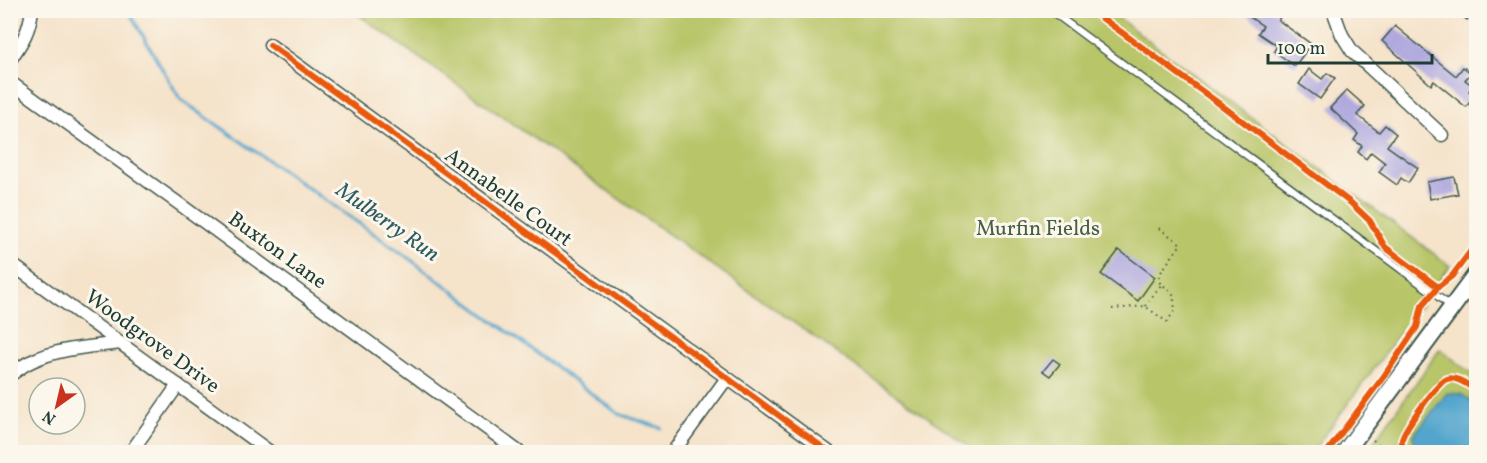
<svg xmlns="http://www.w3.org/2000/svg" width="1487" height="463" font-family="Vollkorn,serif">
<style>
.green{fill:#b8c567;stroke:#6c814e;stroke-width:1.5}
.water{fill:#52a5cd;stroke:#387180;stroke-width:1.5}
.lines{fill:none;stroke-linecap:round;stroke-linejoin:round}
.stream{stroke:#52a5cd;stroke-width:3}
.building{fill:#afa8de}
.lane-casing{stroke:#3f564a;stroke-width:9}
.street-casing{stroke:#3f564a;stroke-width:15}
.secondary-casing{stroke:#3f564a;stroke-width:20}
.path{stroke:#3f564a;stroke-width:2;stroke-dasharray:1.5 4.5;stroke-linecap:butt}
.lane{stroke:#fff;stroke-width:6}
.street{stroke:#fff;stroke-width:12}
.secondary{stroke:#fff;stroke-width:16}
.cycleway-casing{stroke:#fbf7ec;stroke-width:10}
.cycleway{stroke:#e8590c;stroke-width:6}
.labels{text-anchor:middle;dominant-baseline:central;stroke-width:6;stroke-linejoin:round;paint-order:stroke}
.street-label{font-size:21px;fill:#1f3d34;stroke:#fbf7ec}
.park-label{font-size:21px;fill:#455f41;stroke:#fbf7ec}
.water-label{font-size:22px;font-style:italic;fill:#2e5c62;stroke:#fbf7ec}
</style>
<rect width="100%" height="100%" fill="#fbf7ec"/>
<filter id="ink" filterUnits="userSpaceOnUse"><feTurbulence type="fractalNoise" baseFrequency=".0167" numOctaves="2"/><feDisplacementMap in="SourceGraphic" scale="12" xChannelSelector="R" yChannelSelector="G"/><feConvolveMatrix kernelMatrix="1 2 1 2 8 2 1 2 1" color-interpolation-filters="sRGB"/></filter>
<filter id="wash" filterUnits="userSpaceOnUse"><feTurbulence type="fractalNoise" baseFrequency=".008" numOctaves="4" result="noise"/><feDisplacementMap in="SourceGraphic" scale="24" xChannelSelector="R" yChannelSelector="G"/><feGaussianBlur stdDeviation="1.35" result="paint"/><feColorMatrix in="noise" values="0 0 0 0 0 0 0 0 0 0 0 0 0 0 0 0 0 1.4 0 .05"/><feComposite in="paint" operator="in"/></filter>
<g filter="url(#wash)">
<rect width="100%" height="100%" fill="#f5e3ca"/>
<g class="green">
<path d="M 353,11 L 1109,11 L 1450,266 L 1312,452 L 977,452 Z"/>
<path d="M 1440,349 L 1476,377 L 1476,452 L 1372,452 L 1368,450 Z"/>
</g>
<path class="water" d="M 1447,393 L 1461,394 L 1476,404 L 1476,452 L 1419,452 L 1415,449 L 1413,436 Z"/>
<g class="lines">
<g class="stream">
<path d="M 128,10 L 180,99 L 403,254 L 619,414 L 661,428"/>
<path d="M 696,451 L 699,452"/>
</g>
</g>
<g id="blocks">
<g class="building">
<path d="M 1239,10 L 1274,10 L 1281,16 L 1278,20 L 1311,44 L 1295,66 L 1274,51 L 1277,46 L 1258,33 L 1263,26 Z"/>
<path d="M 1455,10 L 1475,10 L 1467,20 Z"/>
<path d="M 1395,26 L 1456,76 L 1463,67 L 1471,73 L 1465,80 L 1473,86 L 1469,91 L 1475,96 L 1466,107 L 1434,81 L 1431,85 L 1382,41 Z"/>
<path d="M 1309,69 L 1322,79 L 1327,73 L 1335,78 L 1320,99 L 1299,84 Z"/>
<path d="M 1347,90 L 1365,106 L 1357,115 L 1379,132 L 1385,125 L 1396,134 L 1387,146 L 1418,168 L 1408,183 L 1401,178 L 1397,185 L 1379,172 L 1385,163 L 1371,152 L 1366,159 L 1358,152 L 1362,146 L 1354,140 L 1358,134 L 1330,108 Z"/>
<path d="M 1454,177 L 1458,194 L 1430,199 L 1427,182 Z"/>
<path d="M 1119,250 L 1155,277 L 1138,301 L 1101,274 Z"/>
<path d="M 1053,359 L 1060,364 L 1050,376 L 1043,371 Z"/>
</g>
</g>
</g>
<g filter="url(#ink)">
<use href="#blocks" fill-opacity="0" stroke="#3f564a" stroke-width="1.5"/>
<g class="lines">
<defs>
<path id="lane" d="M 1050,10 L 1452,307"/>
<g id="street">
<path d="M 1333,10 L 1342,35 L 1352,51 L 1442,135"/>
<path d="M 270,45 L 829,452"/>
<path d="M 10,60 C 22,42 29,33 32,10"/>
<path d="M 10,82 L 178,203 L 519,452"/>
<path d="M 10,263 L 270,452"/>
<path d="M 10,375 C 17,371 23,365 30,362 C 58,348 90,347 120,343"/>
<path d="M 131,452 L 178,385"/>
<path d="M 673,452 L 727,378"/>
</g>
<path id="secondary" d="M 1345,452 L 1476,275"/>
</defs>
<use href="#lane" class="lane-casing"/>
<use href="#street" class="street-casing"/>
<use href="#secondary" class="secondary-casing"/>
<g class="path">
<path d="M 1145,306 L 1161,285"/>
<path d="M 1112,309 L 1145,306 L 1167,322 L 1175,310 L 1173,293 L 1160,283 L 1159,275 L 1181,244 L 1156,226"/>
<path d="M 1373,440 L 1389,452"/>
</g>
<use href="#lane" class="lane"/>
<use href="#street" class="street"/>
<use href="#secondary" class="secondary"/>
<defs>
<g id="cycleway">
<path d="M 1091,10 L 1221,105 L 1351,203 L 1370,221 L 1385,247 L 1438,287"/>
<path d="M 270,45 L 829,452"/>
<path d="M 1327,452 L 1384,376 L 1417,327 L 1422,306 L 1438,287 L 1452,276 L 1476,244"/>
<path d="M 1405,452 C 1403,449 1401,443 1402,439 C 1404,429 1438,382 1447,379 C 1456,375 1469,386 1476,390"/>
</g>
</defs>
<use href="#cycleway" class="cycleway-casing"/>
<use href="#cycleway" class="cycleway"/>
</g>
</g>
<g class="labels">
<g class="street-label">
<text transform="translate(508 198) rotate(36)">Annabelle Court</text>
<text transform="translate(277 251) rotate(36)">Buxton Lane</text>
<text transform="translate(152 342) rotate(36)">Woodgrove Drive</text>
</g>
<g class="park-label">
<text x="1038" y="229">Murfin Fields</text>
</g>
<g class="water-label">
<text transform="translate(387 223) rotate(35)">Mulberry Run</text>
</g>
</g>
<rect width="1487" height="463" fill="none" stroke="#fbf7ec" stroke-width="36"/>
<g transform="translate(57 406) rotate(214)"><circle r="28" fill="#fbf7ec" stroke="#a3ada2" stroke-width="1.5"/>
<path d="M0-4.5L10 22L0 15L-10 22Z" fill="#c8321e"/>
<text y="-9" font-size="16" font-weight="bold" text-anchor="middle" fill="#1f3d34">N</text>
</g>
<path d="M1268 54v9h164v-9" fill="none" stroke="#1f3d34" stroke-width="3"/>
<text x="1277" y="54" font-size="18" fill="#1f3d34" stroke="#fbf7ec" stroke-width="4.5" paint-order="stroke">100 m</text>
</svg>
